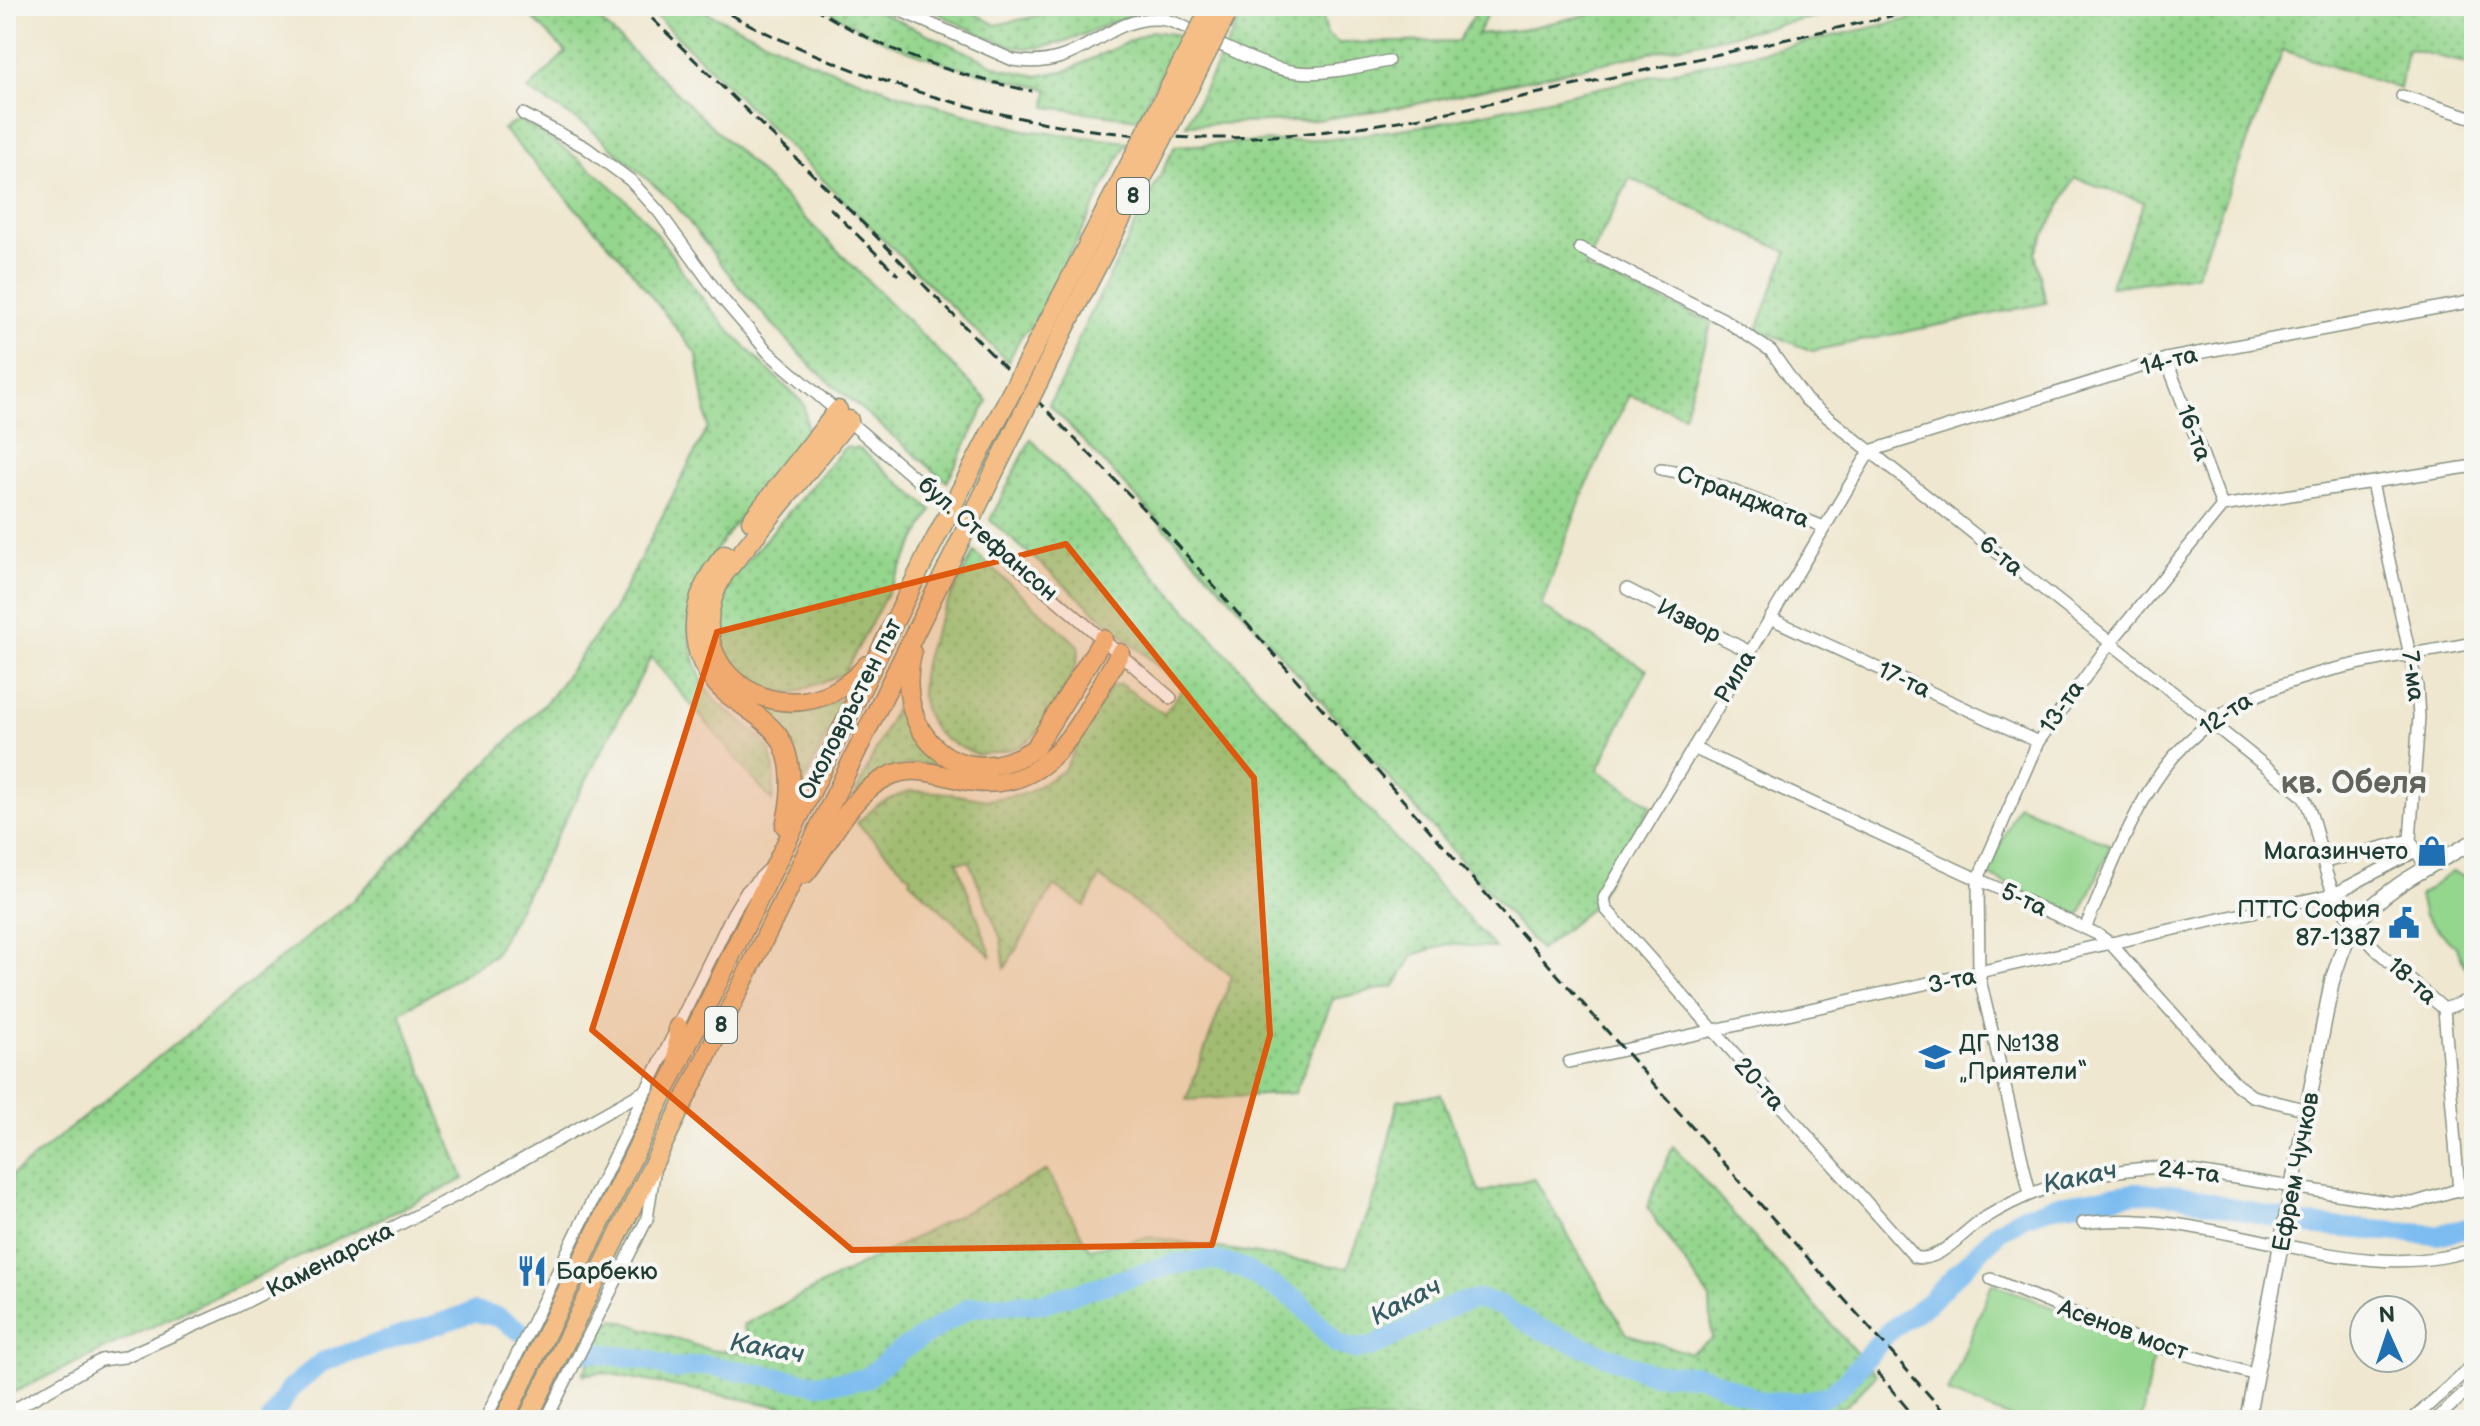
<svg xmlns="http://www.w3.org/2000/svg" width="2480" height="1426" font-family="'Balsamiq Sans',sans-serif">
<style>
.grass{fill:url(#grass-dots);stroke:#5a8a60;stroke-width:2}
.green{fill:#94d68d;stroke:#5a8a60;stroke-width:2}
.lines{fill:none;stroke-linecap:round;stroke-linejoin:round}
.river{stroke:#7bbcf0;stroke-width:20}
.minor-casing{stroke:#879282;stroke-width:14}
.tertiary-casing{stroke:#879282;stroke-width:17}
.trunk-casing{stroke:#879282;stroke-width:21}
.minor{stroke:#fff;stroke-width:11}
.tertiary{stroke:#fff;stroke-width:14}
.trunk{stroke:#f6be87;stroke-width:18}
.rail{stroke:#1f3d34;stroke-width:3;stroke-dasharray:12 6;stroke-linecap:butt}
.trunk-bridge-casing{stroke:#879282;stroke-width:21;stroke-linecap:butt}
.trunk-bridge{stroke:#f6be87;stroke-width:18}
.marked{fill:#de580e;fill-opacity:0.2;stroke:#de580e;stroke-width:6;stroke-linejoin:round}
.labels{text-anchor:middle;dominant-baseline:central;stroke-width:8;stroke-linejoin:round;paint-order:stroke}
.shield{fill:#f6f6f2;stroke:#60746d;stroke-width:2}
.shield-label{font-size:22px;font-weight:bold;fill:#1f3d34}
.street-label{font-size:24px;fill:#1f3d34;stroke:#f6f6f2}
.poi-label{font-size:24px;fill:#1f3d34;stroke:#f6f6f2;text-anchor:end}
.water-label{font-size:26px;font-style:italic;fill:#365d63;stroke:#f6f6f2}
.district-label{font-size:32px;font-weight:bold;fill:#63645b;stroke:#f6f6f2}
</style>
<defs>
<pattern id="grass-dots" width="8" height="8" patternUnits="userSpaceOnUse" patternTransform="scale(2)"><rect width="8" height="8" fill="#94d68d"/><path d="M2 2h.1M6 6h.1" fill="none" stroke="#78af74" stroke-width="1.8" stroke-linecap="round"/></pattern>
</defs>
<rect width="100%" height="100%" fill="#f6f6f2"/>
<filter id="ink" filterUnits="userSpaceOnUse"><feTurbulence type="fractalNoise" baseFrequency=".0125" numOctaves="2"/><feDisplacementMap in="SourceGraphic" scale="16" xChannelSelector="R" yChannelSelector="G"/><feConvolveMatrix kernelMatrix="1 2 1 2 8 2 1 2 1" color-interpolation-filters="sRGB"/></filter>
<filter id="wash" filterUnits="userSpaceOnUse"><feTurbulence type="fractalNoise" baseFrequency=".006" numOctaves="4" result="noise"/><feDisplacementMap in="SourceGraphic" scale="32" xChannelSelector="R" yChannelSelector="G"/><feGaussianBlur stdDeviation="1.8" result="paint"/><feColorMatrix in="noise" values="0 0 0 0 0 0 0 0 0 0 0 0 0 0 0 0 0 1.4 0 .05"/><feComposite in="paint" operator="in"/></filter>
<g filter="url(#wash)">
<rect width="100%" height="100%" fill="#efe7cf"/>
<g class="grass">
<path d="M 521,6 L 585,6 L 744,157 L 988,401 L 947,482 L 811,366 L 740,288 L 674,203 L 587,126 L 528,90 L 566,52 Z"/>
<path d="M 646,6 L 694,6 L 808,61 L 910,98 L 1024,130 L 1127,142 L 1035,323 L 1021,336 L 1008,362 Z"/>
<path d="M 823,6 L 867,6 L 1003,69 L 1038,76 L 1068,70 L 1151,31 L 1181,35 L 1138,119 L 1046,107 L 1048,89 C 971,71 887,53 823,6 Z"/>
<path d="M 924,6 L 973,6 L 971,11 L 996,25 L 1063,10 L 1066,6 L 1195,6 L 1191,15 C 1124,0 1094,42 1033,48 C 1003,51 952,19 924,6 Z"/>
<path d="M 1247,6 L 1328,6 L 1323,16 L 1327,35 L 1339,43 L 1458,41 L 1480,6 L 1492,6 L 1477,34 L 1519,30 L 1626,6 L 1864,6 L 1407,106 L 1317,120 L 1186,125 Z"/>
<path d="M 1969,6 L 2474,6 L 2474,65 L 2407,49 L 2400,89 L 2283,50 L 2196,275 L 2110,287 L 2144,202 L 2075,178 L 2035,252 L 2046,303 L 1812,351 L 1757,329 L 1787,252 L 1630,178 L 1585,268 L 1712,322 L 1684,415 L 1629,395 L 1586,486 L 1541,606 L 1647,670 L 1598,770 L 1651,805 L 1591,908 L 1540,950 L 1236,604 L 1049,404 L 1070,365 L 1077,341 L 1175,146 L 1339,138 L 1435,124 Z"/>
<path d="M 519,120 C 571,150 618,186 656,233 C 671,252 683,274 698,293 C 730,334 767,369 804,404 L 807,425 L 802,448 C 754,505 671,574 693,655 C 698,673 707,695 723,707 C 763,740 781,741 772,801 L 651,657 L 494,955 L 400,1013 L 464,1179 L 6,1396 L 6,1180 L 353,900 L 550,698 L 614,610 L 708,427 L 697,355 L 623,260 L 503,129 Z"/>
<path d="M 1031,439 L 1495,948 L 1448,944 L 1413,955 L 1395,986 L 1333,999 L 1295,1093 L 1186,1100 L 1232,976 L 1100,877 L 1085,906 L 1054,886 L 1005,968 L 1001,939 L 969,861 L 957,862 L 992,957 L 909,880 L 911,877 L 857,823 L 880,803 L 909,791 L 939,792 L 987,800 L 1027,793 L 1063,771 L 1110,687 L 1120,684 L 1164,714 L 1183,688 L 990,520 Z"/>
<path d="M 845,447 L 860,449 L 932,510 L 844,674 L 793,693 L 759,689 L 725,655 L 719,617 L 727,584 Z"/>
<path d="M 974,552 L 1079,646 C 1079,676 1045,738 1015,748 C 1003,752 990,753 978,755 C 966,749 943,741 935,730 C 896,678 951,600 974,552 Z"/>
<path d="M 846,697 L 795,801 C 801,756 794,735 759,705 C 792,714 815,711 846,697 Z"/>
<path d="M 899,700 C 912,739 935,757 970,776 C 915,758 898,756 854,797 Z"/>
<path d="M 1441,1094 L 1480,1193 L 1534,1178 L 1627,1334 L 1689,1353 L 1712,1339 L 1710,1299 L 1647,1207 L 1673,1146 L 1876,1375 L 1847,1405 L 1810,1420 L 827,1420 L 825,1415 L 600,1372 L 583,1375 L 605,1327 L 615,1319 L 710,1350 L 755,1353 L 743,1325 L 1047,1170 L 1089,1249 L 1150,1237 L 1347,1268 L 1378,1188 L 1398,1100 Z"/>
</g>
<g class="green">
<path d="M 2018,805 L 2111,845 L 2080,916 L 1987,875 Z"/>
<path d="M 2452,872 L 2466,877 L 2474,872 L 2474,983 L 2456,947 L 2424,916 L 2419,896 Z"/>
<path d="M 1992,1283 L 2155,1348 L 2141,1420 L 2015,1420 L 1948,1393 Z"/>
</g>
<g class="lines">
<path class="river" d="M 271,1420 L 290,1389 L 322,1362 L 474,1312 L 498,1317 L 542,1345 L 652,1361 L 672,1369 L 705,1365 L 817,1384 L 865,1379 L 898,1352 L 971,1307 L 1043,1303 L 1174,1264 L 1213,1260 L 1240,1267 L 1297,1300 L 1337,1344 L 1354,1349 L 1373,1347 L 1455,1304 L 1478,1299 L 1500,1305 L 1535,1327 L 1652,1374 L 1700,1375 L 1763,1402 L 1799,1402 L 1828,1396 L 1845,1382 L 1888,1332 L 1928,1303 L 1999,1231 L 2024,1216 L 2059,1205 L 2136,1193 L 2177,1195 L 2307,1225 L 2437,1235 L 2474,1226"/>
</g>
</g>
<g filter="url(#ink)">
<g class="lines">
<defs>
<g id="minor">
<path d="M 890,6 L 1013,60 C 1080,72 1103,18 1156,19 C 1175,19 1195,33 1212,41 C 1292,79 1301,79 1388,61"/>
<path d="M 2402,96 L 2474,118"/>
<path d="M 523,114 L 585,147 L 630,180 L 659,212 L 719,295 L 768,352 L 1171,698"/>
<path d="M 1580,248 L 1723,319 L 1771,351 L 1806,400 L 2303,796 C 2320,827 2319,865 2336,897 C 2360,943 2406,975 2444,1009 L 2459,1191"/>
<path d="M 2166,359 L 2222,506"/>
<path d="M 1870,451 L 1604,898 L 1606,909 L 1915,1257 C 1939,1264 1964,1230 1983,1219 C 2041,1183 2098,1170 2165,1167 L 2388,1202 L 2413,1203 L 2474,1185"/>
<path d="M 1870,451 L 2166,359 L 2474,301"/>
<path d="M 1661,469 L 1690,474 L 1824,527"/>
<path d="M 2372,483 L 2417,687 L 2419,717 L 2410,840 L 2427,869"/>
<path d="M 1627,589 L 1750,652"/>
<path d="M 1770,618 L 2038,742"/>
<path d="M 1693,748 L 2097,934 L 2111,944 L 2237,1085 L 2252,1096 L 2308,1110"/>
<path d="M 2325,862 L 2410,840"/>
<path d="M 2085,928 C 2109,876 2129,816 2163,770 C 2235,672 2363,664 2474,643"/>
<path d="M 2444,1009 L 2474,998"/>
<path d="M 1569,1062 L 2334,894 L 2416,851"/>
<path d="M 2030,1194 L 1979,975 L 1978,879 L 2038,742 L 2110,643 L 2222,506 L 2474,466"/>
<path d="M 2083,1223 C 2214,1205 2353,1291 2474,1249"/>
<path d="M 1991,1279 L 2144,1342 L 2256,1375"/>
<path d="M 6,1414 L 101,1360 L 124,1357 L 234,1308 L 481,1183 L 648,1089"/>
<path d="M 485,1420 L 733,913 L 745,893 L 768,870"/>
<path d="M 546,1420 L 647,1219 L 654,1173"/>
<path d="M 2412,1420 L 2474,1364"/>
<path d="M 2435,1420 L 2474,1385"/>
</g>
<path id="tertiary" d="M 2247,1420 L 2332,981 C 2339,962 2344,940 2356,924 C 2385,886 2434,865 2474,841"/>
<g id="trunk">
<path d="M 849,420 L 724,574 C 665,673 793,750 867,665"/>
<path d="M 751,521 L 838,410"/>
<path d="M 725,554 C 689,596 680,655 727,694 C 744,707 766,719 779,737 C 795,761 792,799 785,826"/>
<path d="M 912,653 C 892,735 961,798 1035,748 L 1103,639"/>
<path d="M 805,874 C 831,842 848,796 887,777 C 911,765 934,773 958,779 C 1052,802 1080,719 1120,653"/>
<path d="M 677,1061 L 678,1027"/>
<path d="M 504,1420 L 927,555"/>
<path d="M 527,1420 L 948,566"/>
</g>
</defs>
<use href="#minor" class="minor-casing"/>
<use href="#tertiary" class="tertiary-casing"/>
<use href="#trunk" class="trunk-casing"/>
<use href="#minor" class="minor"/>
<use href="#tertiary" class="tertiary"/>
<use href="#trunk" class="trunk"/>
<g class="rail">
<path d="M 639,6 L 869,229 L 1166,532 L 1951,1420"/>
<path d="M 714,6 C 876,94 1070,146 1254,137 C 1363,132 1466,109 1572,86 C 1693,60 1815,33 1936,6"/>
<path d="M 812,6 C 877,49 955,76 1032,91"/>
<path d="M 830,208 L 898,275"/>
<path d="M 1877,1372 L 1917,1420"/>
</g>
<defs>
<g id="trunk-bridge">
<path d="M 927,555 L 1210,9"/>
<path d="M 948,566 L 1064,330 L 1226,16"/>
</g>
</defs>
<use href="#trunk-bridge" class="trunk-bridge-casing"/>
<use href="#trunk-bridge" class="trunk-bridge"/>
</g>
</g>
<path class="marked" d="M 1066,544 L 1254,778 L 1270,1035 L 1212,1245 L 852,1250 L 592,1030 L 717,632 Z"/>
<defs>
<symbol id="shop-bare" viewBox="-9 -9 18 18"><path d="M-5-2.5h2.3a2.7 3.5 0 0 1 5.4 0H5L5.5 6h-11ZM-1.5-2.5h3a1.5 2.3 0 0 0-3 0Z" fill="#1f6fb2" stroke="#f6f6f2" stroke-width="2.5" paint-order="stroke"/></symbol>
<symbol id="civic-bare" viewBox="-9 -9 18 18"><path d="M-.6-6.5H3V-4.5H.6V-3L4-1V1h2V6H-6V1h2V-1L-.6-3ZM-1.2 2.5V6h2.4V2.5Z" fill="#1f6fb2" stroke="#f6f6f2" stroke-width="2.5" paint-order="stroke"/></symbol>
<symbol id="school-bare" viewBox="-9 -9 18 18"><path d="M0-5L7-2L0 1L-7-2ZM-4 1L0 2.5L4 1V4Q0 6-4 4Z" fill="#1f6fb2" stroke="#f6f6f2" stroke-width="2.5" paint-order="stroke"/></symbol>
<symbol id="restaurant-bare" viewBox="-9 -9 18 18"><path d="M-5-6h1v4h1v-4h1v4h1v-4h1v5L-1.5 .5V6h-2V.5L-5-1ZM5-6V6H3V1.5H1.5Q1.5-4 5-6Z" fill="#1f6fb2" stroke="#f6f6f2" stroke-width="2.5" paint-order="stroke"/></symbol>
</defs>
<g fill-rule="evenodd">
<use href="#shop-bare" x="2410" y="829" width="44" height="44"/>
<use href="#civic-bare" x="2382" y="901" width="44" height="44"/>
<use href="#school-bare" x="1913" y="1035" width="44" height="44"/>
<use href="#restaurant-bare" x="510" y="1249" width="44" height="44"/>
</g>
<g class="labels">
<g class="shield">
<rect x="1117" y="178" width="32" height="36" rx="6"/>
<rect x="705" y="1007" width="32" height="36" rx="6"/>
</g>
<g class="shield-label">
<text x="1133" y="196">8</text>
<text x="721" y="1025">8</text>
</g>
<g class="street-label">
<text transform="translate(2169 361) rotate(-14)">14-та</text>
<text transform="translate(2194 433) rotate(69)">16-та</text>
<text transform="translate(1743 497) rotate(20)">Странджата</text>
<text transform="translate(988 539) rotate(41)">бул. Стефансон</text>
<text transform="translate(2001 556) rotate(39)">6-та</text>
<text transform="translate(1689 621) rotate(27)">Извор</text>
<text transform="translate(2413 676) rotate(82)">7-ма</text>
<text transform="translate(1735 677) rotate(-59)">Рила</text>
<text transform="translate(1904 680) rotate(25)">17-та</text>
<text transform="translate(2062 707) rotate(-55)">13-та</text>
<text transform="translate(850 709) rotate(-63)">Околовръстен път</text>
<text transform="translate(2226 714) rotate(-34)">12-та</text>
<text transform="translate(2024 900) rotate(25)">5-та</text>
<text transform="translate(1952 981) rotate(-12)">3-та</text>
<text transform="translate(2412 981) rotate(42)">18-та</text>
<text transform="translate(1759 1084) rotate(48)">20-та</text>
<text transform="translate(2189 1172) rotate(6)">24-та</text>
<text transform="translate(2296 1172) rotate(-79)">Ефрем Чучков</text>
<text transform="translate(330 1260) rotate(-27)">Каменарска</text>
<text transform="translate(2123 1330) rotate(20)">Асенов мост</text>
</g>
<g class="poi-label">
<text x="2408" y="851">Магазинчето</text>
<text x="2380" y="909">ПТТС София<tspan x="2380" dy="28">87-1387</tspan></text>
<text x="1959" y="1043" text-anchor="start">ДГ №138<tspan x="1959" dy="28">„Приятели“</tspan></text>
<text x="556" y="1271" text-anchor="start">Барбекю</text>
</g>
<g class="water-label">
<text transform="translate(2080 1178) rotate(-12)">Какач</text>
<text transform="translate(1406 1302) rotate(-27)">Какач</text>
<text transform="translate(767 1349) rotate(10)">Какач</text>
</g>
<g class="district-label">
<text x="2354" y="783">кв. Обеля</text>
</g>
</g>
<rect width="2480" height="1426" fill="none" stroke="#f6f6f2" stroke-width="32"/>
<g transform="translate(2388 1334) rotate(357)"><circle r="38" fill="#f6f6f2" stroke="#a0aca6" stroke-width="2"/>
<path d="M0-6L14 30L0 20L-14 30Z" fill="#1f6fb2"/>
<text y="-12" font-size="22" font-weight="bold" text-anchor="middle" fill="#1f3d34">N</text>
</g>
</svg>
